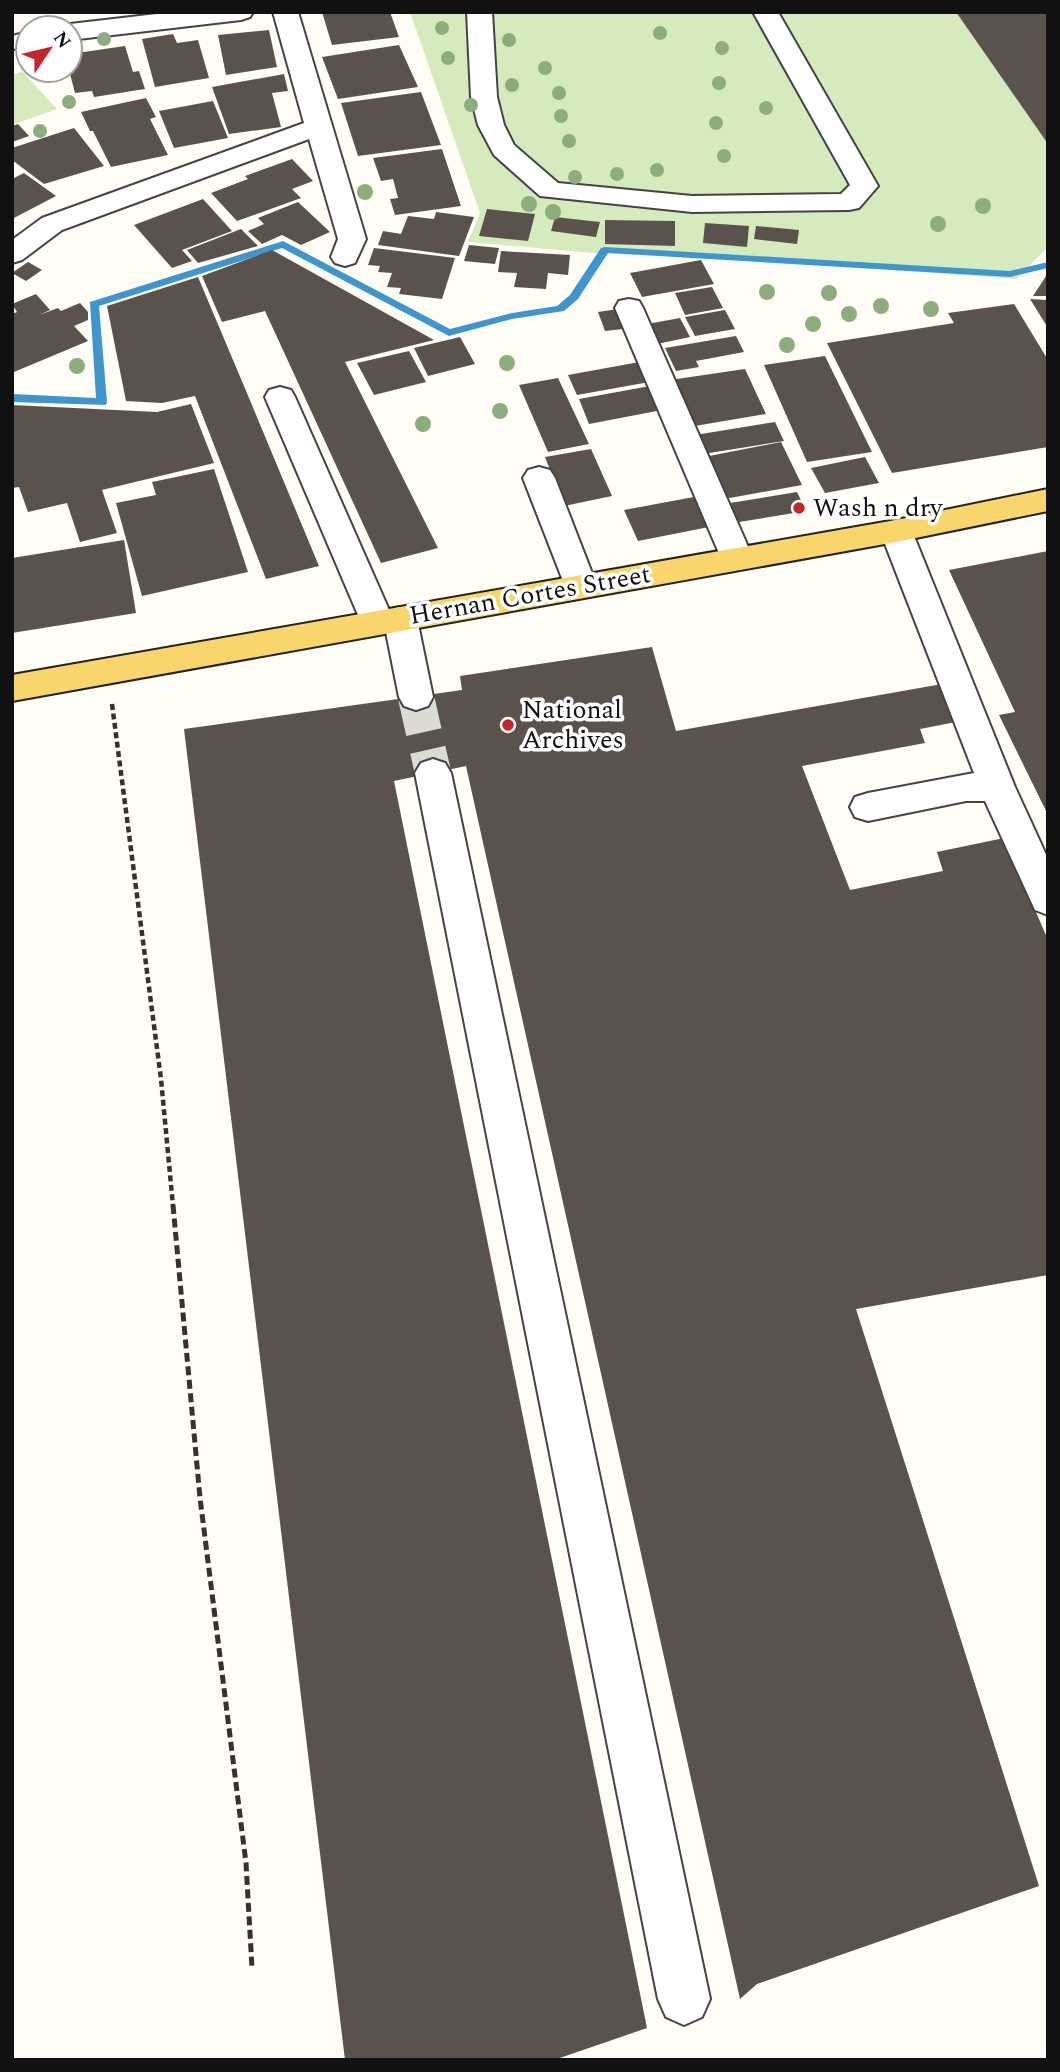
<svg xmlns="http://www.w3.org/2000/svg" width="1060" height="2072" font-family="Spectral,serif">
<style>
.green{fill:#d5ebbd}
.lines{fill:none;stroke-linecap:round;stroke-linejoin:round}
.stream{fill:#3f96cf;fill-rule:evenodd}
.building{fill:#5a524d}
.minor-tunnel{stroke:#dbdad3;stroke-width:36;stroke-dasharray:36 18;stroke-linecap:butt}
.minor-casing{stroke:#444;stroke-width:4}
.major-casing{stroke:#222;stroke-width:4}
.path-far1{stroke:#333;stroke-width:4.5;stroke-dasharray:6 3.5;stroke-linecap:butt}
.path{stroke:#333;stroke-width:5;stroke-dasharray:9 4.5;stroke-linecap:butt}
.minor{fill:#fff;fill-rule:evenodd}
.major{fill:#f9d66b;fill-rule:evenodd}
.tree{fill:#8dad7f}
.poi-dot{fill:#c4262e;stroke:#fff;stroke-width:2.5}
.labels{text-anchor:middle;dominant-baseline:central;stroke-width:7;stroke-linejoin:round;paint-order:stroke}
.poi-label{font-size:26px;fill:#111;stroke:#fff;text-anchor:start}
.street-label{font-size:26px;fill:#111;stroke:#fff}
</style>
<rect width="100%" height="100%" fill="#fffdf5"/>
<g class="green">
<path d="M 410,12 L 956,12 L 1048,144 L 1048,247 L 1016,279 L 714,257 L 594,253 L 468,242 L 480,213 Z"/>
<path d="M 22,71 L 57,109 L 12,125 L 12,75 Z"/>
</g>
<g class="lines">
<path class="stream" d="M 283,241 L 450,329 L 512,313 L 557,306 L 570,295 L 601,248 L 605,247 L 1010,271 L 1048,262 L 1048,268 L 1010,277 L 608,253 L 578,299 L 564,311 L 512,319 L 449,336 L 282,248 L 99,306 L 107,402 L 106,405 L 12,402 L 12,394 L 96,398 L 90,302 Z"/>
</g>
<g class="building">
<path d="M 322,12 L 390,12 L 399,37 L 332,45 Z"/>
<path d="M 956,12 L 1048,12 L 1048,144 Z"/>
<path d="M 269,30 L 277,67 L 226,75 L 218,35 Z"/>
<path d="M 173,34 L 177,43 L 198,40 L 209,78 L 155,87 L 142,39 Z"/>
<path d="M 399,45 L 418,87 L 338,99 L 322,57 Z"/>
<path d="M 125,46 L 133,72 L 139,71 L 145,89 L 94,97 L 92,91 L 75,93 L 69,70 L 70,54 Z"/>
<path d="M 284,74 L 288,91 L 272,93 L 281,127 L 229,134 L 212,87 Z"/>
<path d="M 421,92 L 441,145 L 358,156 L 341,103 Z"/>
<path d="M 146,98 L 156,117 L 150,119 L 168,155 L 111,167 L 93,131 L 90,131 L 81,112 Z"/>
<path d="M 213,101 L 228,138 L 174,148 L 159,111 Z"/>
<path d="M 18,124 L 29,136 L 12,142 L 12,126 Z"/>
<path d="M 74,128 L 104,166 L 44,184 L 12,160 L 12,148 Z"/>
<path d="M 442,149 L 461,206 L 395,215 L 390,199 L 398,198 L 393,179 L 381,181 L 373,158 Z"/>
<path d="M 292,159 L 313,181 L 292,189 L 301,198 L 237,221 L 211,193 L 248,179 L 245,176 Z"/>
<path d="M 24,173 L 56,196 L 12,219 L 12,179 Z"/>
<path d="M 203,199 L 232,231 L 182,250 L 192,261 L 172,268 L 134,225 Z"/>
<path d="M 298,202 L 330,232 L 301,245 L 282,235 L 262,244 L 248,231 L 264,224 L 258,218 Z"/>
<path d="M 487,209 L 535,214 L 528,241 L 479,236 Z"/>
<path d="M 436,212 L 474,217 L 459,256 L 378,245 L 383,231 L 401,234 L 408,216 L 434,219 Z"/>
<path d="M 555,217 L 600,222 L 596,237 L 551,231 Z"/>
<path d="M 605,220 L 675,221 L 675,246 L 605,244 Z"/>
<path d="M 705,223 L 749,226 L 747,247 L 703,243 Z"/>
<path d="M 756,226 L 799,230 L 797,244 L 754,239 Z"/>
<path d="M 241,229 L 258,246 L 198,263 L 187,250 Z"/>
<path d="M 469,245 L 499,248 L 495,264 L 464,261 Z"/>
<path d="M 374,248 L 455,258 L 442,299 L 399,294 L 401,288 L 387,287 L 392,273 L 378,272 L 380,266 L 368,265 Z"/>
<path d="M 272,250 L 434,340 L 345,362 L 438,548 L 381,563 L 265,311 L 222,322 L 202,276 Z"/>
<path d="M 501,251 L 570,255 L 568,275 L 548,273 L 546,289 L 514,287 L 517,273 L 498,272 Z"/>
<path d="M 701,260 L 714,284 L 642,297 L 630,273 Z"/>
<path d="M 28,262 L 42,270 L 26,281 L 12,273 Z"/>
<path d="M 1048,273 L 1048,296 L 1033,296 Z"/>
<path d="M 198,277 L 244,386 L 319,566 L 266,579 L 195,396 L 162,403 L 126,401 L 107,306 Z"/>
<path d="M 712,287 L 723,308 L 685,315 L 675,293 Z"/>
<path d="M 36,294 L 50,310 L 39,315 L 58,308 L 61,311 L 80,303 L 88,312 L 88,320 L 74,326 L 88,341 L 14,372 L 12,314 L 17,312 L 12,304 Z"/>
<path d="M 1030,299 L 1048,300 L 1048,328 Z"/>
<path d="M 1014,304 L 1048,360 L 1048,447 L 892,473 L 827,343 L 954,323 L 948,313 Z"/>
<path d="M 625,308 L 632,328 L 605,331 L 598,312 Z"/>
<path d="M 725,310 L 735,329 L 695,336 L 685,317 Z"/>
<path d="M 680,318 L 690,337 L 657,344 L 647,324 Z"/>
<path d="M 736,336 L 744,352 L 696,361 L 699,367 L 676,371 L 665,348 Z"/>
<path d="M 460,337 L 475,364 L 428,376 L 414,348 Z"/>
<path d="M 409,351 L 426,382 L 374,395 L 357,363 Z"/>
<path d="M 825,356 L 872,452 L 807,462 L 764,365 Z"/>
<path d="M 645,361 L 655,381 L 577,395 L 568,375 Z"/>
<path d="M 745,369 L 766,414 L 689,427 L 670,380 Z"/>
<path d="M 558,378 L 589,444 L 548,452 L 519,385 Z"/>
<path d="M 650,386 L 662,410 L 589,424 L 579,399 Z"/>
<path d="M 191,404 L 214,463 L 102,490 L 117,533 L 80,542 L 67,503 L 28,512 L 19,487 L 12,488 L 12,405 L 157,412 Z"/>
<path d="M 775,422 L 784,441 L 703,454 L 695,435 Z"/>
<path d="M 781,442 L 802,485 L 724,499 L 704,457 Z"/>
<path d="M 591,449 L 612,496 L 564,506 L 545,457 Z"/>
<path d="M 865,457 L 879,483 L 825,493 L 811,468 Z"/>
<path d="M 214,469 L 248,572 L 142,596 L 116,503 L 156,495 L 152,482 Z"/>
<path d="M 797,492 L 806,511 L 733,523 L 724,504 Z"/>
<path d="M 699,496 L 714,526 L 638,541 L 624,510 Z"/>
<path d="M 124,540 L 136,613 L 12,633 L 12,558 Z"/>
<path d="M 1048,551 L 1048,815 L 999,715 L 1015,712 L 949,570 Z"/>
<path d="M 652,647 L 676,731 L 948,683 L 961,721 L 920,729 L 925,743 L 802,766 L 850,890 L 943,871 L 937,852 L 1004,838 L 1048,940 L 1048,1275 L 856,1309 L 1039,1886 L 757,1984 L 740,1999 L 466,766 L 394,781 L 647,2028 L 554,2060 L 345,2060 L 184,729 L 462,690 L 460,676 Z"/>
</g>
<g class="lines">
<path class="minor-tunnel" d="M 416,697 L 433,773"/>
<defs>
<g id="minor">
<path d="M 174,12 L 253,12 L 250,17 L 241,20 L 70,40 L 70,28 L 60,28 L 70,24 Z"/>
<path d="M 273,12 L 298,12 L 366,239 L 355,263 L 345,266 L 335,263 L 331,257 L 338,239 L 309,139 L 62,230 L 22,260 L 12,263 L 12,240 L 42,218 L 304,123 Z"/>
<path d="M 467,12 L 492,12 L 497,97 L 504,125 L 514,145 L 558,183 L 692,196 L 841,194 L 850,185 L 753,12 L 778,12 L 878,186 L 859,208 L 849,210 L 692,212 L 540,196 L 494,155 L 478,125 L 471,97 Z"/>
<path d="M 28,32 L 28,48 L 12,49 L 12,36 Z"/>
<path d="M 629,299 L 639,301 L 643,308 L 753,558 L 748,566 L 737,569 L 726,566 L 721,558 L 615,308 L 619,301 Z"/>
<path d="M 280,387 L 291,390 L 295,397 L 389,610 L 400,607 L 412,611 L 417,619 L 433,697 L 428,706 L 416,710 L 404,706 L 399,697 L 386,632 L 378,634 L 366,631 L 361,622 L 265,397 L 269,390 Z"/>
<path d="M 539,467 L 550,470 L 555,478 L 597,586 L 593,594 L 581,598 L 569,594 L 565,586 L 523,478 L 528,470 Z"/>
<path d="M 896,520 L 907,523 L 912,531 L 1015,787 L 1048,859 L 1048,915 L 1035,910 L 985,801 L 966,801 L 868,821 L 855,817 L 850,807 L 855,797 L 868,793 L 974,773 L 880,531 L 885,523 Z"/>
<path d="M 433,759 L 445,763 L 451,773 L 710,1999 L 702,2017 L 684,2025 L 666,2017 L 658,1999 L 415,773 L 421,763 Z"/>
</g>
<path id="major" d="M 1048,489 L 1048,511 L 896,542 L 12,701 L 12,675 L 896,520 Z"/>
</defs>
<use href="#minor" class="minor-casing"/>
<use href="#major" class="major-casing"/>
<path class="path-far1" d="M 112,704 L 161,1079 L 173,1206"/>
<path class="path" d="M 173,1205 L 200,1498 L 246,1863 L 252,1968"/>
<use href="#minor" class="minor"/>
<use href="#major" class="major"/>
</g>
<g class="tree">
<circle cx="442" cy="28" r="7"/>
<circle cx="660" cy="33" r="7"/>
<circle cx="104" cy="39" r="7"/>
<circle cx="509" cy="40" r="7"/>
<circle cx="722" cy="48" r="7"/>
<circle cx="448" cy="58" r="7"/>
<circle cx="545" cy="68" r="7"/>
<circle cx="719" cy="83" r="7"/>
<circle cx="512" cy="85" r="7"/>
<circle cx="559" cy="93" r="7"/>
<circle cx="69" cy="102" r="7"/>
<circle cx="471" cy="105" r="7"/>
<circle cx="766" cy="108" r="7"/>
<circle cx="561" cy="116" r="7"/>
<circle cx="716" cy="123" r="7"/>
<circle cx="40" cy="131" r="7"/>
<circle cx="569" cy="141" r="7"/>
<circle cx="724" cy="156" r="7"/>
<circle cx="657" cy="170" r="7"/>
<circle cx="617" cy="174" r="7"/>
<circle cx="575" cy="177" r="7"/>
<circle cx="365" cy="192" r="8"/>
<circle cx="529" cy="204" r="8"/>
<circle cx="983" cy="206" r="8"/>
<circle cx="553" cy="212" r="8"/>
<circle cx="938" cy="224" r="8"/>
<circle cx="767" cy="292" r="8"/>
<circle cx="829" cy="293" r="8"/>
<circle cx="881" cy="306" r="8"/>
<circle cx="931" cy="309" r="8"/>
<circle cx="849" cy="314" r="8"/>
<circle cx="813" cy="324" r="8"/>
<circle cx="787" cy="345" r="8"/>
<circle cx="507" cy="363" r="8"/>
<circle cx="77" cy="366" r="8"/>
<circle cx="500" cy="411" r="8"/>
<circle cx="423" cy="424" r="8"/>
</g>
<g class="poi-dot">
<circle cx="799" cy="508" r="7"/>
<circle cx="508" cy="725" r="7"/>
</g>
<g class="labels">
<g class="poi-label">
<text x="813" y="508">Wash n dry</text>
<text x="522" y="710">National<tspan x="522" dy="30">Archives</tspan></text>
</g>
<g class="street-label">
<text transform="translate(530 595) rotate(-10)">Hernan Cortes Street</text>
</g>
</g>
<rect width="1060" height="2072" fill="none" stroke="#111111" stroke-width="28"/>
<g transform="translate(49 49) rotate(55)"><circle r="33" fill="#ffffff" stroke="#a0a0a0" stroke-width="2"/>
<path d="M0-5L12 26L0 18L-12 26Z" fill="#c4262e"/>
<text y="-10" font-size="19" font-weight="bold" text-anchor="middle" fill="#111111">N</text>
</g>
</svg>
